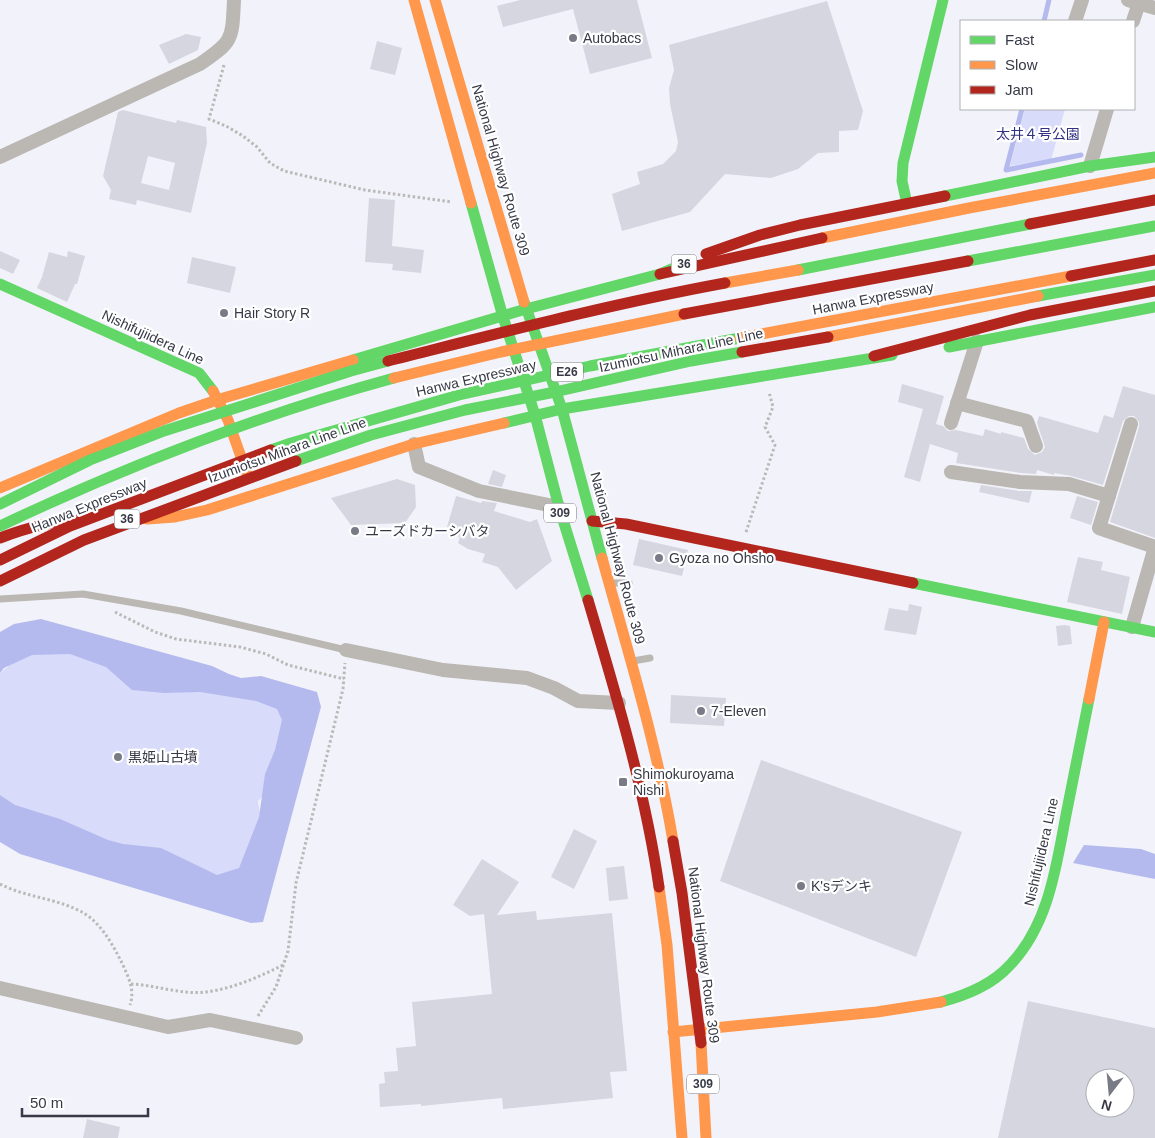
<svg xmlns="http://www.w3.org/2000/svg" width="1155" height="1138" font-family="Arial,'Noto Sans JP',sans-serif">
<style>
.green{fill:#d8dbf9}
.water{fill:#b4baee}
.lines{fill:none;stroke-linecap:round;stroke-linejoin:round}
.stream{stroke:#b4baee;stroke-width:5}
.building{fill:#d5d6e0;fill-rule:evenodd}
.path{stroke:#bbb8b8;stroke-width:3;stroke-dasharray:2.5 2.5;stroke-linecap:butt}
.lane{stroke:#bbb7b3;stroke-width:7}
.street{stroke:#bbb7b3;stroke-width:14}
.fast{stroke:#63d668;stroke-width:11}
.slow{stroke:#ff974d;stroke-width:11}
.jam{stroke:#b3261e;stroke-width:11}
.fast-bridge{stroke:#63d668;stroke-width:11}
.slow-bridge{stroke:#ff974d;stroke-width:11}
.jam-bridge{stroke:#b3261e;stroke-width:11}
.poi-dot{fill:#787a85;stroke:#fff;stroke-width:2}
.labels{text-anchor:middle;dominant-baseline:central;stroke-width:4.5;stroke-linejoin:round;paint-order:stroke}
.shield{fill:#fff;stroke:#73747e;stroke-width:1}
.shield-label{font-size:12px;font-weight:bold;fill:#373946}
.poi-label{font-size:14px;fill:#373946;stroke:#fff;text-anchor:start}
.park-label{font-size:14px;fill:#323082;stroke:#fff}
.street-label{font-size:14px;fill:#373946;stroke:#fff}
</style>
<rect width="100%" height="100%" fill="#f2f3fa"/>
<g class="green">
<path d="M 1025,109 L 1065,109 L 1051,160 L 1010,166 Z"/>
<path d="M 26,652 L 80,653 L 184,689 L 276,701 L 291,729 L 273,785 L 258,801 L 263,832 L 239,883 L 127,857 L 0,804 L 0,673 Z"/>
</g>
<g class="water">
<path d="M 41,619 L 212,666 L 229,674 L 241,678 L 261,676 L 317,692 L 321,707 L 263,922 L 251,923 L 20,854 L 0,842 L 0,795 L 15,805 L 60,819 L 108,840 L 123,844 L 161,848 L 217,875 L 239,868 L 259,817 L 265,774 L 275,750 L 282,720 L 277,709 L 256,701 L 200,692 L 164,693 L 132,690 L 106,667 L 70,654 L 32,655 L 4,668 L 0,673 L 0,632 L 14,624 Z"/>
<path d="M 1084,845 L 1141,849 L 1155,854 L 1155,879 L 1073,863 Z"/>
</g>
<g class="lines">
<g class="stream">
<path d="M 1044,21 L 1049,0"/>
<path d="M 1022,109 L 1006,170 L 1081,155"/>
</g>
</g>
<g class="building">
<path d="M 520,0 L 637,0 L 652,58 L 590,74 L 573,9 L 503,27 L 497,6 Z"/>
<path d="M 827,1 L 863,111 L 858,130 L 839,131 L 839,152 L 818,153 L 798,169 L 771,178 L 725,174 L 690,212 L 622,231 L 612,194 L 640,184 L 637,172 L 663,164 L 676,151 L 678,142 L 670,104 L 669,88 L 674,70 L 669,45 Z"/>
<path d="M 186,34 L 201,37 L 198,50 L 169,64 L 159,45 Z"/>
<path d="M 377,41 L 402,48 L 395,75 L 370,69 Z"/>
<path d="M 123,110 L 176,123 L 177,120 L 206,127 L 207,143 L 191,213 L 137,200 L 136,205 L 109,199 L 111,190 L 103,176 L 118,112 ZM 148,156 L 175,163 L 169,190 L 141,183 Z"/>
<path d="M 369,198 L 395,200 L 392,246 L 424,250 L 421,273 L 392,270 L 393,264 L 365,262 Z"/>
<path d="M 0,251 L 20,260 L 13,274 L 0,268 Z"/>
<path d="M 68,251 L 85,256 L 77,284 L 75,284 L 67,302 L 37,288 L 42,277 L 49,252 L 67,257 Z"/>
<path d="M 192,257 L 236,267 L 230,293 L 187,283 Z"/>
<path d="M 902,384 L 944,396 L 936,424 L 943,426 L 948,431 L 956,430 L 983,436 L 985,429 L 1001,434 L 1001,432 L 1024,438 L 1028,449 L 1035,455 L 1042,452 L 1045,447 L 1037,423 L 1039,416 L 1098,433 L 1104,415 L 1113,418 L 1123,386 L 1155,395 L 1155,538 L 1110,522 L 1139,427 L 1139,422 L 1134,416 L 1129,416 L 1123,421 L 1103,485 L 1071,476 L 1054,473 L 1054,475 L 1037,470 L 1036,474 L 1021,473 L 956,463 L 958,453 L 930,444 L 920,482 L 904,477 L 923,409 L 898,402 Z"/>
<path d="M 493,470 L 506,475 L 502,487 L 488,484 Z"/>
<path d="M 397,479 L 415,485 L 416,507 L 405,523 L 351,525 L 331,498 Z"/>
<path d="M 981,485 L 1019,491 L 1032,491 L 1029,503 L 979,492 Z"/>
<path d="M 456,496 L 481,503 L 482,501 L 497,503 L 494,511 L 530,522 L 537,519 L 552,561 L 516,590 L 498,567 L 482,562 L 485,554 L 468,549 L 458,543 L 460,537 L 453,535 L 455,529 L 447,527 Z"/>
<path d="M 1077,496 L 1098,502 L 1091,525 L 1070,518 Z"/>
<path d="M 639,539 L 688,550 L 682,576 L 633,565 Z"/>
<path d="M 1078,557 L 1103,562 L 1101,570 L 1130,577 L 1122,614 L 1067,602 Z"/>
<path d="M 909,604 L 922,607 L 916,635 L 884,630 L 889,608 L 908,611 Z"/>
<path d="M 1064,625 L 1070,626 L 1072,644 L 1058,646 L 1056,626 Z"/>
<path d="M 671,695 L 726,698 L 724,726 L 670,723 Z"/>
<path d="M 761,760 L 962,832 L 916,957 L 720,881 Z"/>
<path d="M 574,829 L 597,841 L 574,889 L 551,877 Z"/>
<path d="M 482,859 L 519,882 L 497,915 L 536,911 L 537,920 L 612,913 L 627,1071 L 610,1072 L 613,1098 L 503,1109 L 502,1098 L 421,1106 L 421,1104 L 380,1107 L 379,1084 L 385,1083 L 384,1072 L 398,1071 L 396,1048 L 416,1046 L 412,1002 L 492,994 L 484,914 L 470,916 L 453,905 Z"/>
<path d="M 624,866 L 628,899 L 609,901 L 606,868 Z"/>
<path d="M 1028,1001 L 1155,1028 L 1155,1138 L 998,1138 ZM 1095,1078 L 1125,1078 L 1125,1108 L 1095,1108 Z"/>
<path d="M 87,1119 L 120,1127 L 118,1138 L 83,1138 Z"/>
</g>
<g class="lines">
<g class="path">
<path d="M 224,65 L 209,119 L 226,126 L 243,136 L 257,147 L 270,163 L 284,171 L 365,190 L 452,202"/>
<path d="M 746,532 L 775,445 L 765,427 L 773,407 L 769,392"/>
<path d="M 115,612 L 155,632 L 176,639 L 240,647 L 266,654 L 288,665 L 344,679"/>
<path d="M 0,884 C 28,899 70,899 93,920 C 106,932 115,949 123,965 C 129,979 135,990 130,1005"/>
<path d="M 131,984 C 156,985 181,995 205,992 C 232,989 259,977 283,965"/>
<path d="M 258,1016 L 276,987 L 288,951 L 296,883 L 343,689 L 345,663"/>
</g>
<g class="lane">
<path d="M 614,583 L 629,583"/>
<path d="M 0,599 L 83,594 L 181,611 L 346,650"/>
<path d="M 633,661 L 650,658"/>
</g>
<g class="street">
<path d="M 1128,0 L 1155,8"/>
<path d="M 1075,21 L 1082,0"/>
<path d="M 1133,21 L 1140,0"/>
<path d="M 0,157 L 200,64 C 234,41 232,39 234,0"/>
<path d="M 1090,166 L 1107,109"/>
<path d="M 957,403 L 1027,421 L 1036,446"/>
<path d="M 951,423 L 977,341"/>
<path d="M 1131,424 L 1099,528 L 1155,547"/>
<path d="M 414,444 L 419,467 L 479,491 L 559,507"/>
<path d="M 951,472 L 1020,482 L 1069,484 L 1109,496"/>
<path d="M 1132,627 L 1155,547"/>
<path d="M 346,650 L 443,670 L 527,678 L 554,688 L 578,701 L 619,703"/>
<path d="M 0,988 L 168,1027 L 210,1020 L 296,1038"/>
</g>
<g class="fast">
<path d="M 945,196 L 1090,166 L 1155,157"/>
<path d="M 471,203 L 503,317 L 535,415 L 559,507 L 588,600"/>
<path d="M 907,204 L 902,181 L 903,163 L 943,0"/>
<path d="M 798,270 L 1030,224"/>
<path d="M 0,284 L 199,373 L 213,391"/>
<path d="M 1038,296 L 1155,275"/>
<path d="M 524,302 L 562,409 L 602,558"/>
<path d="M 949,347 L 1155,307"/>
<path d="M 353,360 L 526,309 L 660,274 L 676,267"/>
<path d="M 504,423 L 562,409 L 892,355"/>
<path d="M 913,583 L 1155,632"/>
<path d="M 941,1002 C 967,995 992,985 1010,965 C 1049,924 1056,867 1066,815 C 1074,776 1081,738 1089,699"/>
</g>
<g class="slow">
<path d="M 414,0 L 471,203"/>
<path d="M 435,0 L 524,302"/>
<path d="M 822,238 L 969,208 L 1155,173"/>
<path d="M 828,337 L 1038,296"/>
<path d="M 213,391 L 228,420 L 247,474"/>
<path d="M 0,488 L 179,413 L 220,399 L 353,360"/>
<path d="M 147,519 L 175,517 L 207,510 L 414,444 L 504,423"/>
<path d="M 602,558 C 628,652 657,745 673,841"/>
<path d="M 1089,699 L 1104,622"/>
<path d="M 659,887 L 667,945 L 682,1138"/>
<path d="M 673,1032 L 877,1012 L 941,1002"/>
<path d="M 701,1043 L 706,1138"/>
</g>
<g class="jam">
<path d="M 1030,224 L 1155,200"/>
<path d="M 706,254 L 760,235 L 800,225 L 945,196"/>
<path d="M 660,274 L 822,238"/>
<path d="M 874,356 L 1030,315 L 1155,291"/>
<path d="M 592,521 L 626,524 L 913,583"/>
<path d="M 0,538 C 26,528 51,521 79,520"/>
<path d="M 588,600 C 616,694 645,790 659,887"/>
<path d="M 673,841 L 682,893 L 701,1043"/>
</g>
<g class="fast-bridge">
<path d="M 968,261 L 1155,226"/>
<path d="M 271,450 L 291,443 L 459,395 L 590,366 L 740,338"/>
<path d="M 296,461 L 371,435 L 465,410 L 555,392 L 691,361 L 742,352"/>
<path d="M 0,504 L 90,460 L 164,431 L 351,371 L 388,361"/>
<path d="M 0,526 C 127,466 258,415 394,378"/>
</g>
<g class="slow-bridge">
<path d="M 725,283 L 798,270"/>
<path d="M 740,338 L 1071,276"/>
<path d="M 394,378 L 501,352 L 684,314"/>
</g>
<g class="jam-bridge">
<path d="M 1071,276 L 1155,260"/>
<path d="M 684,314 L 968,261"/>
<path d="M 742,352 L 828,337"/>
<path d="M 388,361 C 500,333 611,304 725,283"/>
<path d="M 0,560 L 70,526 L 271,450"/>
<path d="M 0,581 L 84,540 L 296,461"/>
</g>
</g>
<g class="poi-dot">
<circle cx="573" cy="38" r="5"/>
<circle cx="224" cy="313" r="5"/>
<circle cx="355" cy="531" r="5"/>
<circle cx="659" cy="558" r="5"/>
<circle cx="701" cy="711" r="5"/>
<circle cx="118" cy="757" r="5"/>
<rect x="618" y="777" width="10" height="10" rx="2.5"/>
<circle cx="801" cy="886" r="5"/>
</g>
<g class="labels">
<g class="shield">
<rect x="671.5" y="254.5" width="25" height="19" rx="4"/>
<rect x="551" y="362.5" width="32" height="19" rx="4"/>
<rect x="544" y="503.5" width="32" height="19" rx="4"/>
<rect x="114.5" y="509.5" width="25" height="19" rx="4"/>
<rect x="687" y="1074.5" width="32" height="19" rx="4"/>
</g>
<g class="shield-label">
<text x="684" y="264">36</text>
<text x="567" y="372">E26</text>
<text x="560" y="513">309</text>
<text x="127" y="519">36</text>
<text x="703" y="1084">309</text>
</g>
<g class="poi-label">
<text x="583" y="38">Autobacs</text>
<text x="234" y="313">Hair Story R</text>
<text x="365" y="531">ユーズドカーシバタ</text>
<text x="669" y="558">Gyoza no Ohsho</text>
<text x="711" y="711">7-Eleven</text>
<text x="128" y="757">黒姫山古墳</text>
<text x="633" y="774">Shimokuroyama<tspan x="633" dy="16">Nishi</tspan></text>
<text x="811" y="886">K'sデンキ</text>
</g>
<g class="park-label">
<text x="1038" y="134">太井４号公園</text>
</g>
<g class="street-label">
<text transform="translate(501 170) rotate(74)">National Highway Route 309</text>
<text transform="translate(873 298) rotate(-11)">Hanwa Expressway</text>
<text transform="translate(153 337) rotate(25)">Nishifujiidera Line</text>
<text transform="translate(681 350) rotate(-12)">Izumiotsu Mihara Line Line</text>
<text transform="translate(476 378) rotate(-13)">Hanwa Expressway</text>
<text transform="translate(287 450) rotate(-20)">Izumiotsu Mihara Line Line</text>
<text transform="translate(89 505) rotate(-22)">Hanwa Expressway</text>
<text transform="translate(618 558) rotate(75)">National Highway Route 309</text>
<text transform="translate(1041 852) rotate(-77)">Nishifujiidera Line</text>
<text transform="translate(704 955) rotate(83)">National Highway Route 309</text>
</g>
</g>
<rect x="960" y="20" width="175" height="90" fill="#ffffff" stroke="#afb0b5"/>
<rect x="970" y="36" width="25" height="8" fill="#63d668" stroke="#afb0b5"/>
<text x="1005" y="45" font-size="15" fill="#373946">Fast</text>
<rect x="970" y="61" width="25" height="8" fill="#ff974d" stroke="#afb0b5"/>
<text x="1005" y="70" font-size="15" fill="#373946">Slow</text>
<rect x="970" y="86" width="25" height="8" fill="#b3261e" stroke="#afb0b5"/>
<text x="1005" y="95" font-size="15" fill="#373946">Jam</text>
<g transform="translate(1110 1093) rotate(196)"><circle r="24" fill="#ffffff" stroke="#afb0b5"/>
<path d="M0-4L9 19L0 12L-9 19Z" fill="#787a85"/>
<text y="-8" font-size="14" font-weight="bold" text-anchor="middle" fill="#373946">N</text>
</g>
<path d="M22 1108v8h126v-8" fill="none" stroke="#373946" stroke-width="2.5"/>
<text x="30" y="1108" font-size="15" fill="#373946" stroke="#ffffff" stroke-width="4" paint-order="stroke">50 m</text>
</svg>
